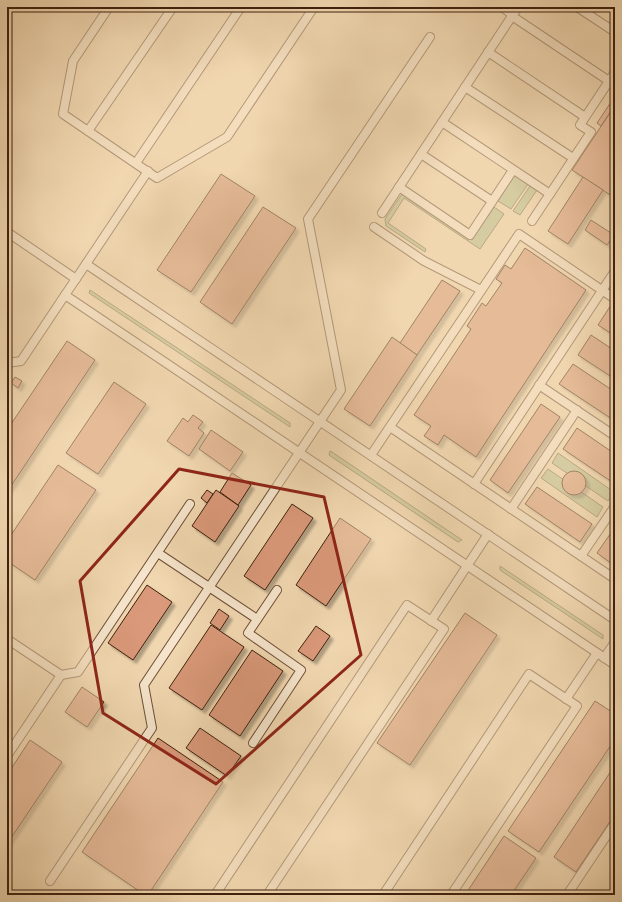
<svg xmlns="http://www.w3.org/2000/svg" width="622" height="902" font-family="'Libre Caslon Text',serif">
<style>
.green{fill:#b5bf8f;stroke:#7a704e}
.building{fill:#da997a;stroke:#3f200e;filter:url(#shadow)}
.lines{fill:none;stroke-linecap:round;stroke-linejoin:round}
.service-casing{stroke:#6c4e36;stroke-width:10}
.service{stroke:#f6e5cc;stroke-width:8}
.marked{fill:none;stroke:#8f2418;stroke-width:3;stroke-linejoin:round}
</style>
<defs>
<filter id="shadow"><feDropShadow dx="3.5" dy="3.5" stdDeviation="1" flood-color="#0004"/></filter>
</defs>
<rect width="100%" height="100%" fill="#f1d7b0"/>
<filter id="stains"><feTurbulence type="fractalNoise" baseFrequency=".005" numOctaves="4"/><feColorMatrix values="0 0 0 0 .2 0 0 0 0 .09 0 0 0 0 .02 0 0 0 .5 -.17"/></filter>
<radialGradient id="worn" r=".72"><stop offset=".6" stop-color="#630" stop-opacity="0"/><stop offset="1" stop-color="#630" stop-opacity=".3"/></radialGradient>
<g class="green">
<path d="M 515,175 L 528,184 L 511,209 L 498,201 Z"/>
<path d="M 530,186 L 537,190 L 520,215 L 513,211 Z"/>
<path d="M 402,194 L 472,240 L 494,207 L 504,214 L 480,249 L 404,198 L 388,223 L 426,249 L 425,252 L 386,226 L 385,219 Z"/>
<path d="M 90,290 L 290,423 L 290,427 L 89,293 Z"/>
<path d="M 330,451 L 332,452 L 462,540 L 458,542 L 329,455 Z"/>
<path d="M 558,453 L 614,492 L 608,501 L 552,463 Z"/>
<path d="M 548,469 L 603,507 L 597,517 L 541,478 Z"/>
<path d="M 500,566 L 603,635 L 603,639 L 500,570 Z"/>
</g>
<g class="building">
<path d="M 615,96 L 615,105 L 601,126 L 597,123 Z"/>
<path d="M 610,113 L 615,116 L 615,198 L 572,170 Z"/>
<path d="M 221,174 L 255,196 L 191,292 L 157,270 Z"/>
<path d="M 583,177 L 603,190 L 568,244 L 548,231 Z"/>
<path d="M 263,207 L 296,228 L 232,324 L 200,302 Z"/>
<path d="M 591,220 L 614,235 L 607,245 L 585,230 Z"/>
<path d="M 525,248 L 586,290 L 476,457 L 444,435 L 438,445 L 424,436 L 431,426 L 414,415 L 471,329 L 467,326 L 482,303 L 486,306 L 502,283 L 496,279 L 505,265 L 511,269 Z"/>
<path d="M 442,280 L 460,291 L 417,355 L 400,343 Z"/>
<path d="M 611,305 L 615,308 L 615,336 L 598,325 Z"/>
<path d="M 591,335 L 615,351 L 615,379 L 578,355 Z"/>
<path d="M 392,337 L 417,355 L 370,426 L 344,409 Z"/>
<path d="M 67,341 L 95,360 L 7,492 L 7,430 Z"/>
<path d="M 573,364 L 615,392 L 615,421 L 559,384 Z"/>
<path d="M 15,377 L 22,381 L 18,388 L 11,383 Z"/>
<path d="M 114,382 L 146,404 L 98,474 L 66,453 Z"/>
<path d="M 541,404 L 560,417 L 508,493 L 490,480 Z"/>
<path d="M 193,415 L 203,422 L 198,428 L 204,433 L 189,456 L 167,441 L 183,418 L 188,422 Z"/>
<path d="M 577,428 L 615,454 L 615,484 L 563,449 Z"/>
<path d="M 211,430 L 243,452 L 230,471 L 199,449 Z"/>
<path d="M 58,465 L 96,490 L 35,580 L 7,561 L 7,541 Z"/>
<circle cx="574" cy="483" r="12"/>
<path d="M 232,473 L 251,485 L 238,505 L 220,492 Z"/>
<path d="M 537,487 L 592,524 L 580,542 L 525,504 Z"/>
<path d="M 207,490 L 213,494 L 207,503 L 201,498 Z"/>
<path d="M 216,490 L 239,506 L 215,542 L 192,526 Z"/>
<path d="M 292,504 L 313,518 L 265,590 L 244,576 Z"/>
<path d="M 340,518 L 371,539 L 326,606 L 296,585 Z"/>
<path d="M 615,527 L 615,566 L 597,553 Z"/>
<path d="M 147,585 L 172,602 L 133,660 L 108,643 Z"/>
<path d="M 219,609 L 229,616 L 220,630 L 210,623 Z"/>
<path d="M 465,613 L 497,635 L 410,765 L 377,743 Z"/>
<path d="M 211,625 L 244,647 L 202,710 L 169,688 Z"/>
<path d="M 316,626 L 330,636 L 313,661 L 298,651 Z"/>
<path d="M 252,650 L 283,671 L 240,736 L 209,715 Z"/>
<path d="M 82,687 L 104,702 L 87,727 L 65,712 Z"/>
<path d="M 595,701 L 615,714 L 615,739 L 539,852 L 508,831 Z"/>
<path d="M 200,728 L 241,756 L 227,776 L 186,748 Z"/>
<path d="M 158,738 L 223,782 L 148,895 L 145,895 L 82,852 Z"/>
<path d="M 30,740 L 62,762 L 7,844 L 7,775 Z"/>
<path d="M 615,765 L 615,814 L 576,872 L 554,857 Z"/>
<path d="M 504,836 L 536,858 L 511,895 L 465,895 Z"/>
</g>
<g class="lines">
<defs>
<g id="service">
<path d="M 109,7 L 73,61 L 63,114 L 157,178 L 227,137 L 314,7"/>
<path d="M 502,7 L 513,15"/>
<path d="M 577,7 L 615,32"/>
<path d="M 512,16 L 609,81"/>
<path d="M 488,52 L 585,117"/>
<path d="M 465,87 L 573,158"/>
<path d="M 442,122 L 550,194"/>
<path d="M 88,131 L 173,7"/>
<path d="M 421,154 L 492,201"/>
<path d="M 136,163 L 241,7"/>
<path d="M 399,187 L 470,235 L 513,170"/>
<path d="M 382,213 L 518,7"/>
<path d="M 532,221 L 591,132 L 580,125 L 615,72"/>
<path d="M 374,227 L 424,261 L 481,290"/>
<path d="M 7,232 L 76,279"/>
<path d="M 86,264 L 148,171"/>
<path d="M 7,363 L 21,361 L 65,295"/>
<path d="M 539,385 L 615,436"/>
<path d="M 390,427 L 615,579"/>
<path d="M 371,455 L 519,234 L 615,299"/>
<path d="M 474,484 L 615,271"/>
<path d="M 511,509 L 577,410"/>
<path d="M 158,553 L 257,619"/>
<path d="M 581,556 L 615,506"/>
<path d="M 615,620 L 86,264 L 65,295 L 615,665"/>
<path d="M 431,621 L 488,534"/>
<path d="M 7,639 L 61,675 L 78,672 L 190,504"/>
<path d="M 604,658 L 615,642"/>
<path d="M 566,699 L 597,653"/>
<path d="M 253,743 L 301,670 L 248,633 L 277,590"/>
<path d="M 7,756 L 61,675"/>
<path d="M 50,881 L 152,728 L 144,685 L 341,390 L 308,219 L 430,37"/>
<path d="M 215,895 L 407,605 L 444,629 L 267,895"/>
<path d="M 383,895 L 529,674 L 577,706 L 451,895"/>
<path d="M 567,895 L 615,823"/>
</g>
</defs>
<use href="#service" class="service-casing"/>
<use href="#service" class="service"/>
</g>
<path d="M0 0H622V902H0ZM 179,469 L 324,497 L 361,655 L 216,784 L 103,713 L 80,581 Z" fill="#f1d7b0" fill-opacity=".55" fill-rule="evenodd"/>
<path class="marked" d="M 179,469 L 324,497 L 361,655 L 216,784 L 103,713 L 80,581 Z"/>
<rect width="622" height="902" fill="none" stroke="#f1d7b0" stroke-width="24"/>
<rect x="8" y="8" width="606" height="886" fill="none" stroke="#3f200e" stroke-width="2"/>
<rect x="12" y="12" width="598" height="878" fill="none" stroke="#3f200e"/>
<rect width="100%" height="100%" filter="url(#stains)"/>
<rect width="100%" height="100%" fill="url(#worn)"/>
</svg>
